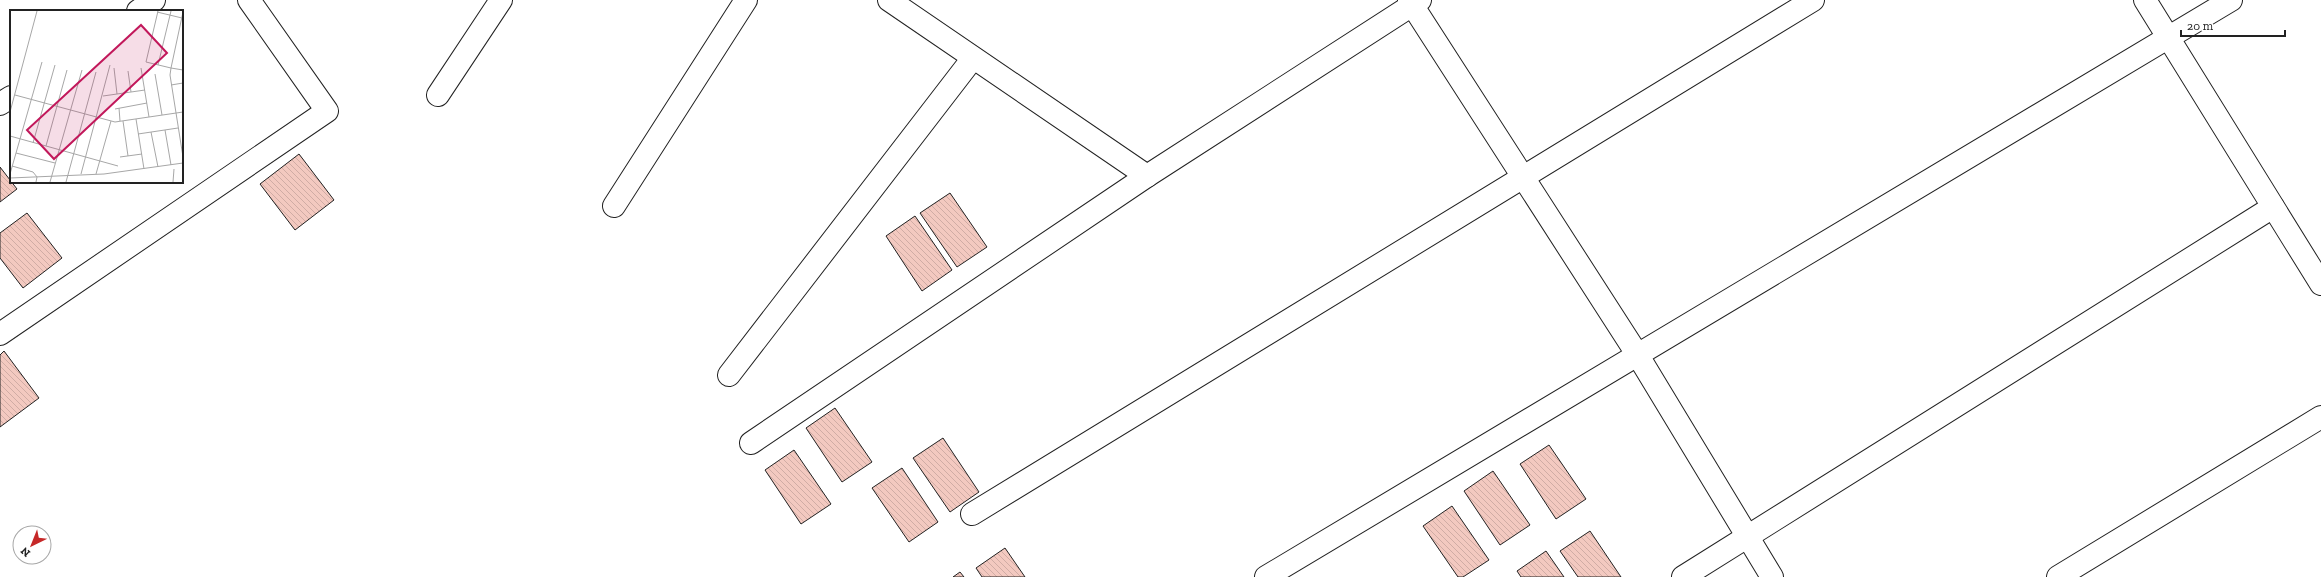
<svg xmlns="http://www.w3.org/2000/svg" width="2321" height="577" font-family="'Zilla Slab',serif">
<style>
.building{fill:url(#building-back-hatch);stroke:#222}
.lines{fill:none;stroke-linecap:round;stroke-linejoin:round}
.minor-casing{stroke:#222;stroke-width:24}
.minor{stroke:#fff;stroke-width:22}
.inset-road{fill:none;stroke:#a7a7a7;stroke-width:1}
.view{fill:#c2185b;fill-opacity:0.15;stroke:#c2185b;stroke-width:2}
.inset-edge{fill:none;stroke:#222;stroke-width:2}
</style>
<defs>
<pattern id="building-back-hatch" width="6" height="6" patternUnits="userSpaceOnUse"><rect width="6" height="6" fill="#f3c9c0"/><path d="M-1 5l2 2M0 0l6 6M5-1l2 2" fill="none" stroke="#d0aca5"/></pattern>
</defs>
<rect width="100%" height="100%" fill="#fff"/>
<g class="building">
<path d="M 299,154 L 334,200 L 295,230 L 260,184 Z"/>
<path d="M 0,167 L 17,189 L 0,202 Z"/>
<path d="M 950,193 L 987,247 L 957,267 L 920,213 Z"/>
<path d="M 27,213 L 62,258 L 23,288 L 0,258 L 0,233 Z"/>
<path d="M 915,216 L 952,270 L 922,291 L 886,236 Z"/>
<path d="M 4,351 L 39,398 L 0,427 L 0,355 Z"/>
<path d="M 835,408 L 872,462 L 842,482 L 806,428 Z"/>
<path d="M 943,438 L 979,492 L 950,512 L 913,458 Z"/>
<path d="M 1549,445 L 1586,499 L 1556,519 L 1520,464 Z"/>
<path d="M 794,450 L 831,504 L 801,524 L 765,470 Z"/>
<path d="M 902,468 L 938,522 L 909,542 L 872,488 Z"/>
<path d="M 1493,471 L 1530,525 L 1500,545 L 1464,491 Z"/>
<path d="M 1452,506 L 1489,560 L 1463,577 L 1458,577 L 1423,526 Z"/>
<path d="M 1590,531 L 1621,577 L 1578,577 L 1560,551 Z"/>
<path d="M 1005,548 L 1025,577 L 982,577 L 976,568 Z"/>
<path d="M 1546,551 L 1564,577 L 1521,577 L 1517,571 Z"/>
<path d="M 960,572 L 964,577 L 953,577 Z"/>
</g>
<g class="lines">
<defs>
<g id="minor">
<path d="M 889,0 L 1147,176"/>
<path d="M 1409,0 L 1637,354 L 1772,577"/>
<path d="M 2145,0 L 2321,284"/>
<path d="M 138,11 L 154,0"/>
<path d="M 438,95 L 501,0"/>
<path d="M 0,104 L 11,97"/>
<path d="M 614,206 L 746,0"/>
<path d="M 0,334 L 327,111 L 249,0"/>
<path d="M 729,375 L 973,58"/>
<path d="M 751,443 L 1147,176 L 1420,0"/>
<path d="M 972,514 L 1813,0"/>
<path d="M 1266,577 L 2231,0"/>
<path d="M 1683,577 L 2273,207"/>
<path d="M 2058,577 L 2321,417"/>
</g>
</defs>
<use href="#minor" class="minor-casing"/>
<use href="#minor" class="minor"/>
</g>
<g transform="translate(10 10)">
<rect width="173" height="173" fill="#fff"/>
<path class="inset-road" d="M 148,1 L 136,52 L 161,58 L 173,2M 147,2 L 172,8M 148,55 L 161,1M 104,58 L 107,84M 131,58 L 139,107M 173,60 L 161,58 L 160,65 L 173,147M 118,61 L 121,82M 145,64 L 152,105M 161,75 L 173,73M 5,85 L 105,112 L 173,102M 93,86 L 135,80M 109,98 L 110,111M 105,99 L 137,93M 0,102 L 27,1M 126,109 L 134,159M 113,111 L 118,146M 155,120 L 161,155M 141,122 L 148,157M 128,124 L 168,118M 0,126 L 108,156M 23,133 L 45,55M 36,136 L 57,60M 6,143 L 45,153M 110,147 L 132,144M 2,156 L 23,162 L 27,167 L 26,172M 0,164 L 32,52M 71,164 L 100,55M 86,164 L 101,111M 0,168 L 94,164 L 173,153M 40,172 L 72,60M 56,172 L 86,62M 163,172 L 164,159"/>
<path class="view" d="M 131,15 L 157,43 L 44,149 L 17,120 Z"/>
<rect width="173" height="173" class="inset-edge"/>
</g>
<g transform="translate(32 545) rotate(223)"><circle r="19" fill="#ffffff" stroke="#a7a7a7"/>
<path d="M0-3L7 15L0 10L-7 15Z" fill="#c62828"/>
<text y="-6" font-size="11" font-weight="bold" text-anchor="middle" fill="#222222">N</text>
</g>
<path d="M2181 30v6h104v-6" fill="none" stroke="#222222" stroke-width="2"/>
<text x="2187" y="30" font-size="12" fill="#222222" stroke="#ffffff" stroke-width="3" paint-order="stroke">20 m</text>
</svg>
